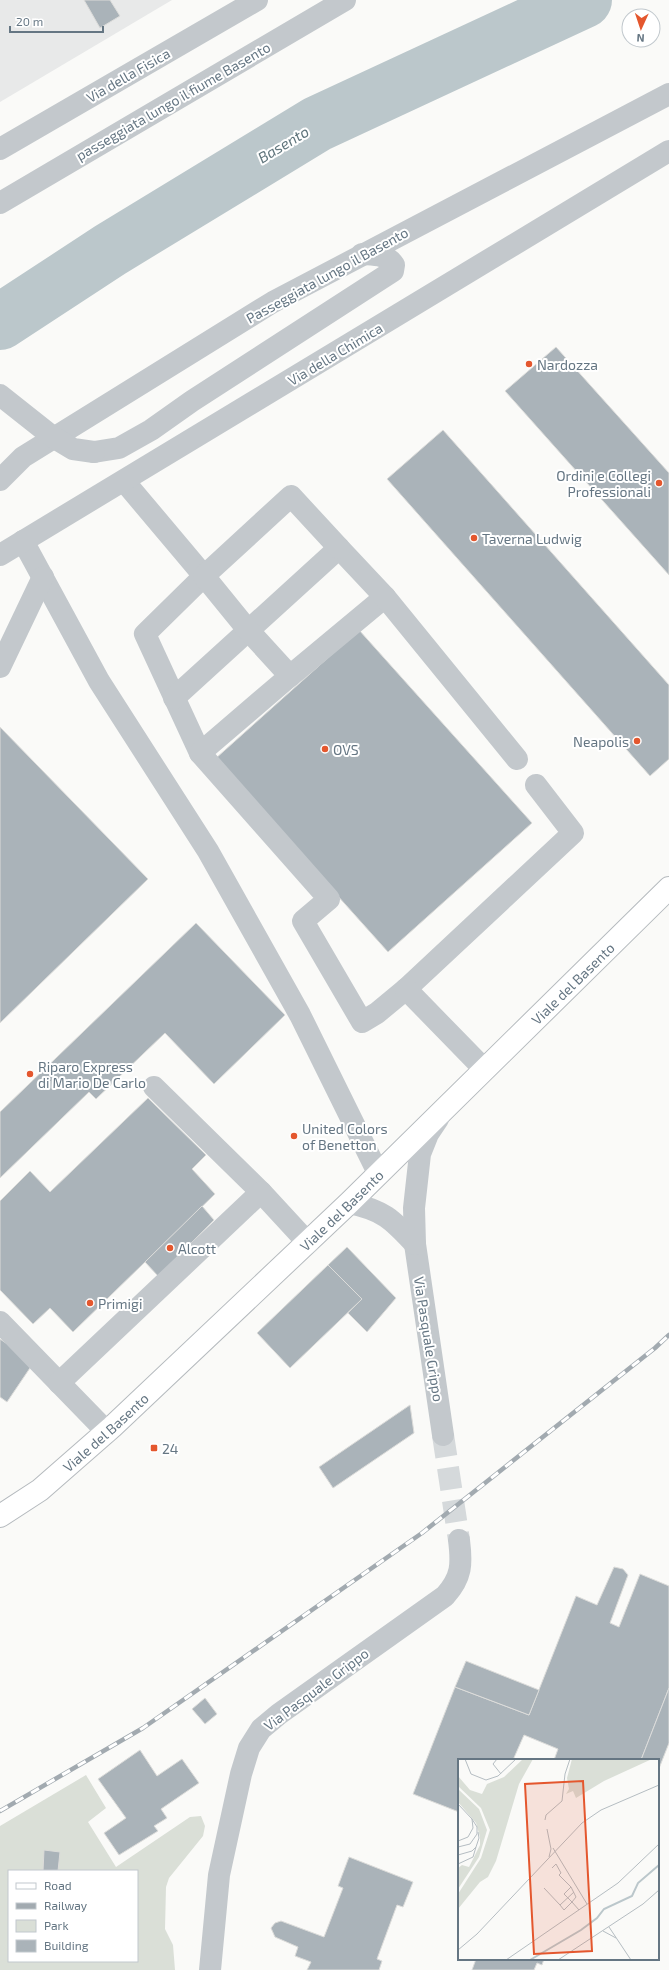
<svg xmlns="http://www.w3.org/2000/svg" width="669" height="1970" font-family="'Exo 2',sans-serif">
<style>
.built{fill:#e8e9e9}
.green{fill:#dadfd7;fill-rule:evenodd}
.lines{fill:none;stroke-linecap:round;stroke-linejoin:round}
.river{stroke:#bbc7cb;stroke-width:56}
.building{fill:#aab3b9;stroke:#dcdcda}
.minor-tunnel{stroke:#d5d9db;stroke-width:22;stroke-dasharray:22 11;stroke-linecap:butt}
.major-casing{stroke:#b5babe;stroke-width:24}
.minor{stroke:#c3c8cc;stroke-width:22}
.major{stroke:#fff;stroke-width:22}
.rail-casing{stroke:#a2aab0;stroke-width:4.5}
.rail{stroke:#fff;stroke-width:3;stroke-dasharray:9;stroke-linecap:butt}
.minor-bridge{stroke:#c3c8cc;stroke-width:22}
.poi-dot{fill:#e4572e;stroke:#fff;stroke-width:1.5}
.labels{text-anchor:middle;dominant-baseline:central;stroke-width:4;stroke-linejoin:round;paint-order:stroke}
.street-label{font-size:14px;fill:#657683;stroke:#fff}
.poi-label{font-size:14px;fill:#657683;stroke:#fff;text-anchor:start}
.water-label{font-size:15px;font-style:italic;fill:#60757c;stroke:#fff}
.inset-river{fill:none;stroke:#bbc7cb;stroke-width:2}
.inset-road{fill:none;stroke:#b5bdc2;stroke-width:1}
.view{fill:#e4572e;fill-opacity:0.15;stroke:#e4572e;stroke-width:2}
.inset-edge{fill:none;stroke:#657683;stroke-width:2}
</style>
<rect width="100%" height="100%" fill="#fafaf8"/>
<path class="built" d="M 0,0 L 172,0 L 0,102 Z"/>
<path class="green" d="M 86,1775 L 106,1808 L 88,1822 L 116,1867 L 190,1817 L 201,1816 L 205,1826 L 203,1836 L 169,1878 L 166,1887 L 165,1929 L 173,1945 L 175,1970 L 0,1970 L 0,1826 ZM 9,1871 L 137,1871 L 137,1961 L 9,1961 Z"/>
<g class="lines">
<path class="river" d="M 0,322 L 110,250 L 317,124 L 584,0"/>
</g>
<g class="building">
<path d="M 84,0 L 110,0 L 120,16 L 100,28 Z"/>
<path d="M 556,347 L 669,473 L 669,575 L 505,391 Z"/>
<path d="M 443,430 L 669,685 L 669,759 L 650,776 L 387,479 Z"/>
<path d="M 359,630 L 532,823 L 388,952 L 215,759 Z"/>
<path d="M 0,727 L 148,879 L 0,1023 Z"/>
<path d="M 196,923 L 285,1015 L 214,1084 L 165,1033 L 96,1099 L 89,1092 L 0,1178 L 0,1112 Z"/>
<path d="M 148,1098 L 206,1155 L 192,1169 L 215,1194 L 73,1332 L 50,1308 L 33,1324 L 0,1290 L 0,1201 L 30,1171 L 50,1192 Z"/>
<path d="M 202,1206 L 214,1220 L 158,1276 L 145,1262 Z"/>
<path d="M 347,1247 L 396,1298 L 367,1332 L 348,1313 L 362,1299 L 328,1265 Z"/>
<path d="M 328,1265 L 362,1299 L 290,1368 L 257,1333 Z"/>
<path d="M 0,1339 L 34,1362 L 7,1402 L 0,1397 Z"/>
<path d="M 410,1405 L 414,1433 L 333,1488 L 319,1467 Z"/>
<path d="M 614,1567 L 623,1569 L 628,1575 L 610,1623 L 619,1627 L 640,1574 L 669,1586 L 669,1688 L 641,1760 L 554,1760 L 558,1749 L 524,1735 L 513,1760 L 459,1760 L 459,1812 L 413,1794 L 455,1687 L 529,1715 L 576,1596 L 597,1605 Z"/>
<path d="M 466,1661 L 539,1690 L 529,1715 L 455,1687 Z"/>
<path d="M 669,1688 L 669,1743 L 658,1771 L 658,1760 L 641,1760 Z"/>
<path d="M 205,1698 L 217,1714 L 205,1724 L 192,1709 Z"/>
<path d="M 140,1750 L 157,1776 L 182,1759 L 199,1783 L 161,1809 L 167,1818 L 154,1826 L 158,1831 L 119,1855 L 104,1833 L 126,1818 L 98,1779 Z"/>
<path d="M 44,1850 L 60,1852 L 58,1871 L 43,1871 Z"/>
<path d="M 349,1857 L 413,1882 L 403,1907 L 397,1905 L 377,1959 L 382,1961 L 379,1970 L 307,1970 L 311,1962 L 295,1956 L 298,1947 L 275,1937 L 271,1928 L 275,1923 L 281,1921 L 324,1937 L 343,1888 L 338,1886 Z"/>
<path d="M 476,1959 L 544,1959 L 542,1965 L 537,1963 L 534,1970 L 472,1970 Z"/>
</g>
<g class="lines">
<path class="minor-tunnel" d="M 443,1435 L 459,1540"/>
<defs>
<g id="major">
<path id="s1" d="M 0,1516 L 40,1490 L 112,1427 L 349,1203 L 669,888"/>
</g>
</defs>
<use href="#major" class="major-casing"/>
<g class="minor">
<path d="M 0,149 L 257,0"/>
<path d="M 0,203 L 345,0"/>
<path d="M 94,452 L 119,448 L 151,430 L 192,401 L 393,271 L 394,265 C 387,254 374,255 362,254"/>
<path d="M 0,480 L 23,457 L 273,302 L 669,94"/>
<path d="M 124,481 L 204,576 L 145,634 L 200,753 L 329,899 L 303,921 L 362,1022 L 377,1013 L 406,989 L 573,833 L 536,785"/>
<path d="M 23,541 L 99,681 L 208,851 L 300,1015 L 378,1173"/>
<path d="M 0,555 L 669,151"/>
<path d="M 0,667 L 43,577"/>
<path d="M 290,676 L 385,597"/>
<path d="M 174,698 L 339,548 L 385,597 L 517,759"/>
<path d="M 200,753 L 290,676 L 248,630 L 204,576 L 291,496 L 339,548"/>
<path d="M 406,989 L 484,1069"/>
<path d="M 154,1087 L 261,1192"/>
<path d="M 438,1119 L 428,1134 L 420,1154 L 414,1208 L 415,1244 L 443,1435"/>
<path d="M 349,1203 C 383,1210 392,1219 415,1244"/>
<path d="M 0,1322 L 107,1432"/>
<path d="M 59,1383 L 261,1192 L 308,1243"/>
<path d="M 210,1970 L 219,1875 L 241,1774 L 249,1748 L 261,1729 L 279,1714 L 445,1596 C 462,1577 462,1564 459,1540"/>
</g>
<use href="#major" class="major"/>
<defs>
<path id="rail" d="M 0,1811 L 143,1728 L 422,1533 L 655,1348 L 669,1335"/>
</defs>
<use href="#rail" class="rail-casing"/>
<use href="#rail" class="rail"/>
<path class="minor-bridge" d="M 0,395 L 53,437 L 73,449 L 94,452"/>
</g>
<g class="poi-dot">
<circle cx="529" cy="364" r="4"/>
<circle cx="659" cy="483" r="4"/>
<circle cx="474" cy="538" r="4"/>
<circle cx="637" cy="741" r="4"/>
<circle cx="325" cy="749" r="4"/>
<circle cx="30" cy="1074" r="4"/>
<circle cx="294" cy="1136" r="4"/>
<circle cx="170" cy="1248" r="4"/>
<circle cx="90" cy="1303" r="4"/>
<rect x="150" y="1444" width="8" height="8" rx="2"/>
</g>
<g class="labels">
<g class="street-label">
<text transform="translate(128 75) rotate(-30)">Via della Fisica</text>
<text transform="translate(173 101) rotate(-30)">passeggiata lungo il fiume Basento</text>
<text transform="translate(327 275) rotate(-29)">Passeggiata lungo il Basento</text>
<text transform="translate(335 354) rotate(-31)">Via della Chimica</text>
<text stroke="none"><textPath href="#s1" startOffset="783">Viale del Basento</textPath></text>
<text stroke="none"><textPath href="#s1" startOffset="459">Viale del Basento</textPath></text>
<text transform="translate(429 1339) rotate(81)">Via Pasquale Grippo</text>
<text stroke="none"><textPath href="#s1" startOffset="135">Viale del Basento</textPath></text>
<text transform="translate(316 1689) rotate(-37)">Via Pasquale Grippo</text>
</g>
<g class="poi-label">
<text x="537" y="364">Nardozza</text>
<text x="651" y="475" text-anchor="end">Ordini e Collegi<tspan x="651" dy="16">Professionali</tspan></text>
<text x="482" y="538">Taverna Ludwig</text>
<text x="629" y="741" text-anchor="end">Neapolis</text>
<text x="333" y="749">OVS</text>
<text x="38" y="1066">Riparo Express<tspan x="38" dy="16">di Mario De Carlo</tspan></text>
<text x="302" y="1128">United Colors<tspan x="302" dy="16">of Benetton</tspan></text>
<text x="178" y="1248">Alcott</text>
<text x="98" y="1303">Primigi</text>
<text x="162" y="1448">24</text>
</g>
<g class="water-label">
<text transform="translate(283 144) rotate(-31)">Basento</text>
</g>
</g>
<g transform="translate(458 1759)">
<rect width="201" height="201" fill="#fafaf8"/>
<path d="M 65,0 L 75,0 L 61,25 L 38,102 L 30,118 L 22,123 L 0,150 L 0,135 L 23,99 L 32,71 L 23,49 L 0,27 L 0,17 L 12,31 L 24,35 L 29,25 L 46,18 ZM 114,0 L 194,0 L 146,22 L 118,39 L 115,32 L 108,35 L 111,30 L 109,19 ZM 0,30 L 21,50 L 29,71 L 21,98 L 0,130 L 0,109 L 4,106 L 11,108 L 22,86 L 22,78 L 18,64 L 0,43 Z" fill="#dadfd7"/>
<path class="inset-river" d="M 72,201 L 123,171 L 139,159 L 146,150 L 174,137 L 180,124 L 201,106"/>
<path class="inset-road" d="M 7,0 L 13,15 L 28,21 L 40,17 L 58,0M 39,0 L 35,5 L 43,15M 0,45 L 14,60 L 15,69 L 10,78 L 0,82M 87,61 L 88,56 L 104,42 L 107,15 L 112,0M 89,70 L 93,90 L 91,98M 0,88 L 12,85 L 19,75 L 19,68 L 14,60M 95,89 L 129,145M 0,96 L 14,92 L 18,88 L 21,79 L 20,73M 0,105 L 15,98 L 18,88M 94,109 L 98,105 L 103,114 L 101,116 L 113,128 L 118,138 L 114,143 L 121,151M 86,129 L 102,146 L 116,133M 102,146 L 106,151 L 114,143 L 106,135 L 113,128M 151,168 L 173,201M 145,172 L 158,179M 0,191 L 19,175 L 124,64 L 143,51 L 201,26M 48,201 L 160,124 L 201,85M 100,201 L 185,145 L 201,131"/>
<path class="view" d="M 125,22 L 134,192 L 76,195 L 67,25 Z"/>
<rect width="201" height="201" class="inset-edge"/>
</g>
<rect x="8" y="1870" width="130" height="92" fill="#ffffff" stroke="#c1c8cd"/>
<rect x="16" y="1883" width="20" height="6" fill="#ffffff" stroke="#c1c8cd"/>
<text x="44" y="1890" font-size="12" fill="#657683">Road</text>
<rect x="16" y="1903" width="20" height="6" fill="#a2aab0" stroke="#c1c8cd"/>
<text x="44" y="1910" font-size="12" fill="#657683">Railway</text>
<rect x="16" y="1920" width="20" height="12" fill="#dadfd7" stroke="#c1c8cd"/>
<text x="44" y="1930" font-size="12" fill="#657683">Park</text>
<rect x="16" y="1940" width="20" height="12" fill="#aab3b9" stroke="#c1c8cd"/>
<text x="44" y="1950" font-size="12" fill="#657683">Building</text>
<g transform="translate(641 28) rotate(183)"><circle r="19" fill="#ffffff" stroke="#c1c8cd"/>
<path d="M0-3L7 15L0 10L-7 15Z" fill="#e4572e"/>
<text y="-6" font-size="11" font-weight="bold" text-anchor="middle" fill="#657683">N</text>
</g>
<path d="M10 26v6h93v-6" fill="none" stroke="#657683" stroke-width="2"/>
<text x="16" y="26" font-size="12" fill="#657683" stroke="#ffffff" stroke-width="3" paint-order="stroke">20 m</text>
</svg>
